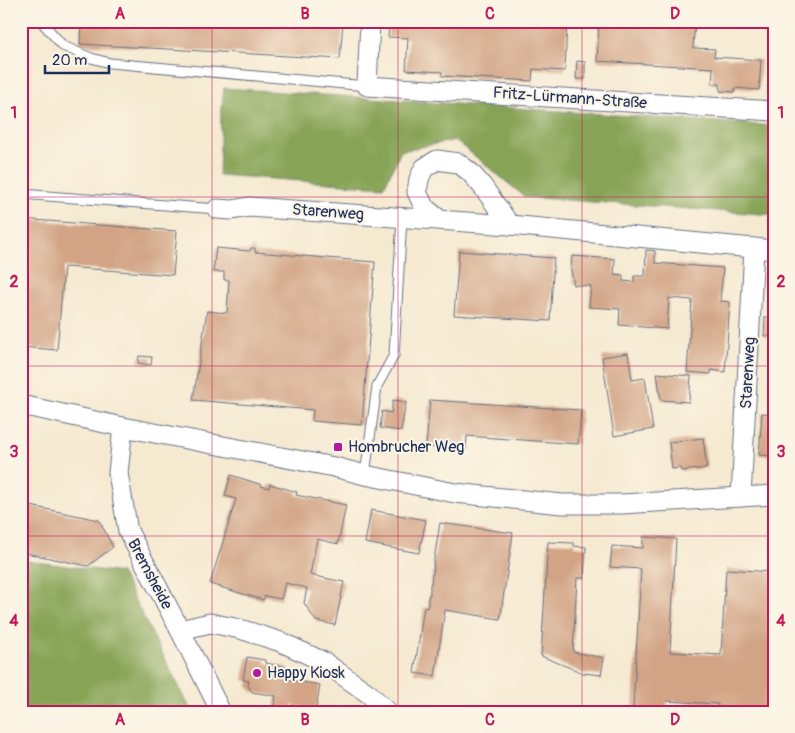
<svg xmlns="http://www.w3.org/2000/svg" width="795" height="733" font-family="Pangolin,sans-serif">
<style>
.forest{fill:#87a457;stroke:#516a5a}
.building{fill:#d2a485}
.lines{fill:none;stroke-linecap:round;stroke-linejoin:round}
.lane-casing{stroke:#677086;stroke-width:11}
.street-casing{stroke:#677086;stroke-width:21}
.lane{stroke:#fff;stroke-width:9}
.street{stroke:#fff;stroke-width:19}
.grid{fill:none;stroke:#c2185b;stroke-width:1;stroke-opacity:0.55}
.poi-dot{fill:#b5179e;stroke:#fcf5e5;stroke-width:2}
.labels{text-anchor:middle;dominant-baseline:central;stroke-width:4;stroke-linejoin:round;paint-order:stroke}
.street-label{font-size:16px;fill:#1b2f5e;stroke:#fcf5e5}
.poi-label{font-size:16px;fill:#1b2f5e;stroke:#fcf5e5;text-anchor:start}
.neatline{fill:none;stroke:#c2185b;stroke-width:2}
.grid-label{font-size:16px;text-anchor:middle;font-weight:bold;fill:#c2185b}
</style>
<rect width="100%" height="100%" fill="#fcf5e5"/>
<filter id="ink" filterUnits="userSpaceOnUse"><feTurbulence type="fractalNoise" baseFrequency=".02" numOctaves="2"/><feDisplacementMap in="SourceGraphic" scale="10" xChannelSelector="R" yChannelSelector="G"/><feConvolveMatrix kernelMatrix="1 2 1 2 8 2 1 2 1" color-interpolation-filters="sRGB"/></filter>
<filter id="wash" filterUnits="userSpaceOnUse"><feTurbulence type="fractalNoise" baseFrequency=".0096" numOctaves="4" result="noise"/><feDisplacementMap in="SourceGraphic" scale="20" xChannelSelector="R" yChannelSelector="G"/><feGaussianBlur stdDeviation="1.12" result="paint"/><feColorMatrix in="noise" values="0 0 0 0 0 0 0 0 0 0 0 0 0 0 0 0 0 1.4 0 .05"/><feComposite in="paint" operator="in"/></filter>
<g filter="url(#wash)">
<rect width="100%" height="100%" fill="#f5e9d0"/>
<g class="forest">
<path d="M 224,88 L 774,126 L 774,215 L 525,197 L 455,140 L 401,151 L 384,187 L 219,175 L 221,115 Z"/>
<path d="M 21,560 L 121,573 L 192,712 L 21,712 Z"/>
</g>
<g id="blocks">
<g class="building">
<path d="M 81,21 L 343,21 L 340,59 L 80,44 Z"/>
<path d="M 389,21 L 567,21 L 565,71 L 533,69 L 532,81 L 442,76 L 442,72 L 406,70 L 408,38 L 388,37 Z"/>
<path d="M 599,21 L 695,21 L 693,48 L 715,49 L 714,57 L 761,60 L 759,90 L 735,88 L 735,92 L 720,91 L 720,84 L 712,84 L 713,68 L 597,61 Z"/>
<path d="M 577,61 L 585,62 L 585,79 L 576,79 Z"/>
<path d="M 21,219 L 177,231 L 173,275 L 64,267 L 57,350 L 21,347 Z"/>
<path d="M 216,248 L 250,251 L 251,248 L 255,248 L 255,252 L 375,262 L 362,425 L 312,421 L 313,410 L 193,400 L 207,311 L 226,313 L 227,312 L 229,280 L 224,280 L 224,272 L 213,272 Z"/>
<path d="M 646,250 L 655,251 L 655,263 L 723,268 L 720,301 L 730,302 L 725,372 L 711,370 L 711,374 L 687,372 L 692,300 L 669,298 L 667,329 L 619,325 L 620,309 L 589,307 L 591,286 L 574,285 L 571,270 L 572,256 L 615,259 L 614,274 L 623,275 L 623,281 L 634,282 L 634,276 L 645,276 Z"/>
<path d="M 459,251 L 554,258 L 550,321 L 454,315 Z"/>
<path d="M 765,317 L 774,317 L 774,336 L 764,336 Z"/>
<path d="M 628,353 L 632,380 L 645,378 L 653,429 L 614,436 L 602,357 Z"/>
<path d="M 139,356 L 152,357 L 151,365 L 138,363 Z"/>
<path d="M 657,373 L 691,376 L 689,402 L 661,400 Z"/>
<path d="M 393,400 L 406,402 L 401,431 L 380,428 L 382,411 L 391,413 Z"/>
<path d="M 430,400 L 581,410 L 578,444 L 467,436 L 466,450 L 426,447 Z"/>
<path d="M 762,413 L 774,414 L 774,456 L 759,455 Z"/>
<path d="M 703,438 L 707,468 L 681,471 L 680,468 L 672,469 L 669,442 Z"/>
<path d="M 231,475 L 262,485 L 261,486 L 269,488 L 270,484 L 297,492 L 296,495 L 346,505 L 338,544 L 317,539 L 310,575 L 344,582 L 335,625 L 316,621 L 304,603 L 307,588 L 285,583 L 281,599 L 265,596 L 263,600 L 210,584 L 236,499 L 225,496 Z"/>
<path d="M 21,504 L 99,520 L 113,547 L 88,566 L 21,552 Z"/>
<path d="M 371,510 L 426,520 L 419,553 L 365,543 Z"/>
<path d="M 440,523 L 513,533 L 500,619 L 445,610 L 435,676 L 414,673 L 424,607 L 427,608 L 428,606 L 428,598 L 429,595 L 430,595 L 430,584 L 431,584 L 432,574 L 433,574 L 434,566 L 433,566 Z"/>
<path d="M 643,537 L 676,539 L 670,652 L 721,655 L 726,569 L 774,572 L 774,712 L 717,712 L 718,704 L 667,701 L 666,710 L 633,708 L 641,569 L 610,567 L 612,546 L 643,548 Z"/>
<path d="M 548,542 L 574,543 L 574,546 L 586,547 L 584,578 L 577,578 L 573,652 L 604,658 L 601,675 L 583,673 L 541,656 Z"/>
<path d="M 247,657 L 265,660 L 265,663 L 287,667 L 285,679 L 320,685 L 316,710 L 292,705 L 292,712 L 273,712 L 276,696 L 252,692 L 248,686 L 249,681 L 243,680 Z"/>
</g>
</g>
</g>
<g filter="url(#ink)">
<use href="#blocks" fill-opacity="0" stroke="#677086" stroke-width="1"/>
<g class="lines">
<defs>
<g id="lane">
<path d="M 41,21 L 63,46 L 91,58 L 110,63 L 367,86"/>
<path d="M 21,194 L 217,209"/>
<path d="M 365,475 L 377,386 L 394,355 L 402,218"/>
</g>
<g id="street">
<path d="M 370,21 L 367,86 L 774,111"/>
<path d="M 217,209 L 232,210 L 249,207 L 510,225 L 774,250"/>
<path d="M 440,220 L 424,207 L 417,192 L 419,179 L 424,168 L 437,160 L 458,163 L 470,172 L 483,187 L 510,225"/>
<path d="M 21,405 L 123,427 L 334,467 L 365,475 L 455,493 L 562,504 L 622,504 L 774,495"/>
<path d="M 123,427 L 118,473 L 128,531 L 180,630 L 221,712"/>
<path d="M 741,497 L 754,248"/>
<path d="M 180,630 L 210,623 L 240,629 L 281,642 L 324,662 L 369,694 L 388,712"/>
</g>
</defs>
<use href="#lane" class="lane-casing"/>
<use href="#street" class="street-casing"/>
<use href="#lane" class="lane"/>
<use href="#street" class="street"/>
</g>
</g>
<path class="grid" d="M 212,21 L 212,712M 398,21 L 398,712M 582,21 L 582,712M 21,197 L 774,197M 21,366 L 774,366M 21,536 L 774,536"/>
<g class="poi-dot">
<rect x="333" y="442" width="10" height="10" rx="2.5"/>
<circle cx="257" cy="673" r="5"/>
</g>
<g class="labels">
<g class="street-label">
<text transform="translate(570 98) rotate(4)">Fritz-Lürmann-Straße</text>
<text transform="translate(328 212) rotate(4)">Starenweg</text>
<text transform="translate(748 373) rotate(-87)">Starenweg</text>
<text transform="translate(150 574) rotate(62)">Bremsheide</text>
</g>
<g class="poi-label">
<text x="348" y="447">Hombrucher Weg</text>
<text x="267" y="673">Happy Kiosk</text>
</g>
</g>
<rect width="795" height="733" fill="none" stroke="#fcf5e5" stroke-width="55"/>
<path d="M45 65v8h64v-8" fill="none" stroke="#1b2f5e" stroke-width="2.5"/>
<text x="52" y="65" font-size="15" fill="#1b2f5e" stroke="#fcf5e5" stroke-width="4" paint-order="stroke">20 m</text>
<rect x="28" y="28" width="740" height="678" class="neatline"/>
<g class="grid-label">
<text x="120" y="19">A</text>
<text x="305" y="19">B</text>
<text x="490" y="19">C</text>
<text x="675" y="19">D</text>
<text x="14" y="118">1</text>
<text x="781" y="118">1</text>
<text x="14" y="287">2</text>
<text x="781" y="287">2</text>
<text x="14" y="457">3</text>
<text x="781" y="457">3</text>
<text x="14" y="626">4</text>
<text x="781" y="626">4</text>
<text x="120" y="725">A</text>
<text x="305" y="725">B</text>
<text x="490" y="725">C</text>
<text x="675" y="725">D</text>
</g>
</svg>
